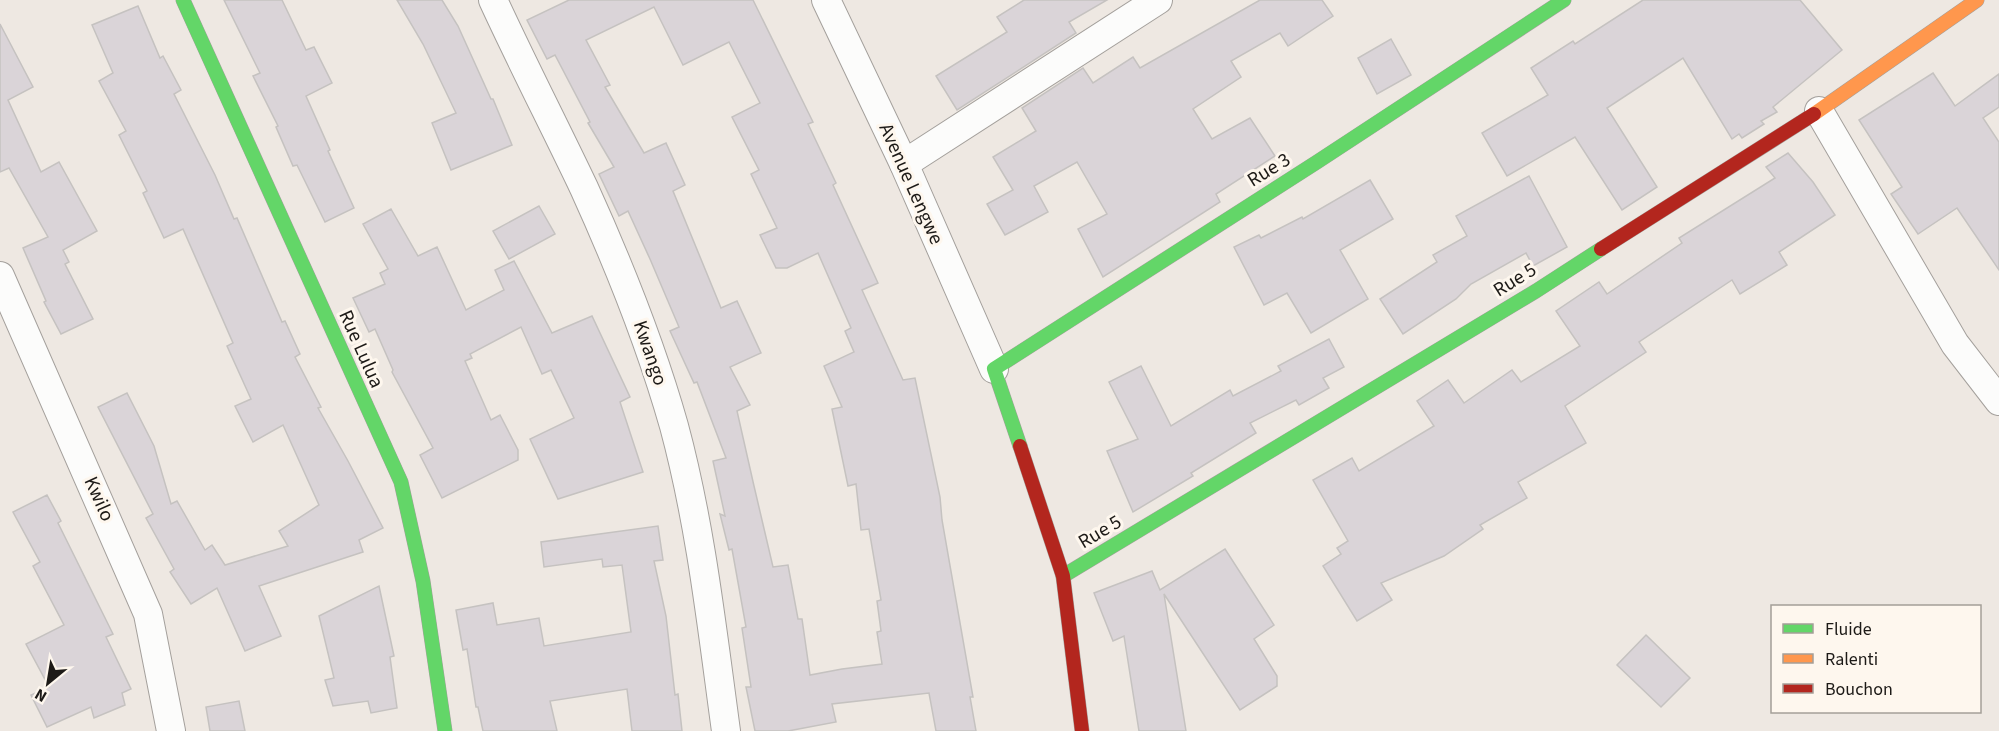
<svg xmlns="http://www.w3.org/2000/svg" width="1999" height="731" font-family="'Source Sans 3',sans-serif">
<style>
.building{fill:#dad4d8;stroke:#c5c2c0;stroke-width:1.5;fill-rule:evenodd}
.lines{fill:none;stroke-linecap:round;stroke-linejoin:round}
.street-casing{stroke:#a4a09c;stroke-width:30}
.fast-casing{stroke:#a4a09c;stroke-width:15}
.slow-casing{stroke:#a4a09c;stroke-width:15}
.jam-casing{stroke:#a4a09c;stroke-width:15}
.street{stroke:#fcfcfb;stroke-width:28}
.fast{stroke:#63d668;stroke-width:14}
.slow{stroke:#ff974d;stroke-width:14}
.jam{stroke:#b3261e;stroke-width:14}
.labels{text-anchor:middle;dominant-baseline:central;stroke-width:6;stroke-linejoin:round;paint-order:stroke}
.street-label{font-size:20px;fill:#1d1a17;stroke:#fef7ee}
</style>
<rect width="100%" height="100%" fill="#eee8e2"/>
<g class="building">
<path d="M 224,0 L 282,0 L 306,50 L 314,47 L 332,83 L 306,96 L 330,150 L 328,151 L 354,208 L 325,222 L 297,165 L 293,166 L 276,127 L 278,126 L 253,76 L 260,73 Z"/>
<path d="M 397,0 L 442,0 L 458,26 L 491,99 L 493,99 L 512,145 L 451,170 L 432,123 L 456,113 L 423,44 Z"/>
<path d="M 569,0 L 753,0 L 813,122 L 808,124 L 836,183 L 833,185 L 878,283 L 862,290 L 903,380 L 915,378 L 940,497 L 942,520 L 973,697 L 970,697 L 976,731 L 936,731 L 929,693 L 832,704 L 836,722 L 788,731 L 755,731 L 746,687 L 751,687 L 742,628 L 746,627 L 732,549 L 729,550 L 720,514 L 725,516 L 713,461 L 726,458 L 697,382 L 694,383 L 670,331 L 679,327 L 650,259 L 628,211 L 619,216 L 599,174 L 614,167 L 588,123 L 590,122 L 555,55 L 547,59 L 527,20 ZM 654,7 L 683,65 L 729,42 L 760,103 L 732,117 L 759,170 L 751,174 L 777,228 L 760,235 L 776,268 L 787,268 L 818,253 L 851,328 L 845,331 L 854,352 L 824,366 L 842,407 L 832,409 L 848,486 L 856,484 L 861,530 L 869,529 L 881,600 L 877,601 L 881,631 L 877,632 L 882,664 L 842,669 L 810,675 L 802,619 L 798,619 L 788,565 L 773,567 L 754,486 L 737,411 L 750,405 L 730,367 L 761,353 L 737,301 L 721,308 L 673,191 L 685,185 L 666,143 L 644,153 L 605,87 L 610,85 L 586,40 Z"/>
<path d="M 1024,0 L 1107,0 L 1069,22 L 1076,33 L 957,110 L 936,76 L 1007,32 L 997,17 Z"/>
<path d="M 1260,0 L 1322,0 L 1333,16 L 1288,46 L 1280,33 L 1231,61 L 1241,77 L 1193,109 L 1212,139 L 1250,118 L 1275,156 L 1216,194 L 1220,202 L 1103,277 L 1078,229 L 1107,214 L 1077,162 L 1034,186 L 1048,212 L 1005,235 L 987,204 L 1013,190 L 993,157 L 1036,131 L 1022,108 L 1083,68 L 1093,83 L 1133,57 L 1140,68 Z"/>
<path d="M 1643,0 L 1800,0 L 1842,50 L 1773,107 L 1777,112 L 1761,121 L 1764,124 L 1742,138 L 1739,134 L 1732,139 L 1683,58 L 1607,108 L 1657,187 L 1622,210 L 1575,137 L 1507,176 L 1482,133 L 1548,95 L 1531,68 L 1573,41 L 1575,44 Z"/>
<path d="M 138,6 L 160,58 L 163,56 L 181,90 L 174,94 L 215,175 L 234,219 L 237,218 L 282,322 L 285,321 L 300,354 L 295,357 L 321,407 L 318,408 L 348,461 L 383,528 L 359,540 L 363,552 L 259,586 L 281,636 L 245,651 L 217,588 L 191,604 L 170,572 L 174,569 L 146,518 L 153,514 L 98,407 L 127,393 L 154,446 L 171,504 L 177,501 L 205,550 L 212,545 L 225,565 L 288,546 L 279,531 L 319,505 L 283,425 L 253,442 L 235,406 L 251,399 L 227,346 L 233,343 L 183,229 L 164,238 L 143,193 L 147,191 L 119,135 L 126,131 L 99,81 L 113,73 L 92,25 Z"/>
<path d="M 0,24 L 33,87 L 8,100 L 41,172 L 59,162 L 97,231 L 63,250 L 69,262 L 65,264 L 93,319 L 61,334 L 44,302 L 46,301 L 23,248 L 48,237 L 9,168 L 0,172 Z"/>
<path d="M 1391,39 L 1411,75 L 1377,94 L 1358,58 Z"/>
<path d="M 1933,73 L 1955,106 L 1999,74 L 1999,107 L 1983,118 L 1999,142 L 1999,270 L 1957,208 L 1918,234 L 1891,194 L 1902,187 L 1859,120 Z"/>
<path d="M 1788,153 L 1813,182 L 1835,215 L 1779,252 L 1787,265 L 1740,294 L 1732,280 L 1639,342 L 1646,352 L 1565,406 L 1586,443 L 1518,482 L 1527,498 L 1480,525 L 1483,529 L 1444,556 L 1381,583 L 1392,600 L 1357,621 L 1323,566 L 1341,554 L 1337,548 L 1348,541 L 1313,480 L 1352,458 L 1359,471 L 1434,426 L 1417,401 L 1448,380 L 1464,403 L 1512,370 L 1521,382 L 1580,346 L 1556,311 L 1599,282 L 1607,294 L 1682,243 L 1679,238 L 1775,178 L 1766,167 Z"/>
<path d="M 1529,176 L 1567,247 L 1533,266 L 1526,253 L 1471,284 L 1456,299 L 1403,334 L 1380,299 L 1437,262 L 1433,255 L 1467,236 L 1456,216 Z"/>
<path d="M 1370,180 L 1393,219 L 1340,250 L 1368,299 L 1311,333 L 1287,293 L 1264,305 L 1234,247 L 1259,235 L 1261,238 L 1302,217 L 1303,219 Z"/>
<path d="M 539,206 L 555,234 L 509,259 L 493,231 Z"/>
<path d="M 391,209 L 418,256 L 437,247 L 466,310 L 504,290 L 495,270 L 514,261 L 552,333 L 592,316 L 630,397 L 620,402 L 643,472 L 558,499 L 530,439 L 574,418 L 551,370 L 542,374 L 521,327 L 470,354 L 472,358 L 465,361 L 491,420 L 500,415 L 518,450 L 518,460 L 442,498 L 420,455 L 433,448 L 392,372 L 393,370 L 375,329 L 369,332 L 353,298 L 385,284 L 380,273 L 388,269 L 363,224 Z"/>
<path d="M 1329,339 L 1344,367 L 1323,378 L 1329,388 L 1299,405 L 1296,400 L 1250,423 L 1256,433 L 1191,473 L 1193,476 L 1133,512 L 1107,451 L 1138,439 L 1109,382 L 1141,366 L 1171,426 L 1230,390 L 1233,396 L 1281,371 L 1278,366 Z"/>
<path d="M 47,495 L 61,521 L 58,523 L 113,634 L 106,637 L 131,689 L 122,693 L 125,705 L 94,718 L 91,707 L 47,727 L 31,695 L 49,687 L 26,644 L 64,625 L 33,566 L 40,562 L 13,512 Z"/>
<path d="M 658,526 L 663,560 L 654,561 L 666,616 L 675,695 L 678,694 L 682,731 L 632,731 L 627,689 L 550,701 L 557,731 L 483,731 L 478,707 L 476,707 L 467,649 L 463,650 L 456,610 L 493,603 L 497,625 L 539,618 L 544,646 L 631,632 L 622,565 L 603,567 L 602,559 L 544,567 L 541,542 Z"/>
<path d="M 1225,549 L 1274,625 L 1254,639 L 1277,676 L 1277,686 L 1240,710 L 1164,594 L 1186,731 L 1139,731 L 1124,636 L 1113,641 L 1094,593 L 1152,571 L 1160,590 Z"/>
<path d="M 379,586 L 394,656 L 390,657 L 397,708 L 371,713 L 368,701 L 333,706 L 325,680 L 334,678 L 319,616 Z"/>
<path d="M 1646,635 L 1690,678 L 1661,707 L 1617,665 Z"/>
<path d="M 239,701 L 245,731 L 210,731 L 206,707 Z"/>
</g>
<g class="lines">
<defs>
<g id="street">
<path d="M 493,0 C 522,63 554,125 584,188 C 619,265 651,345 674,426 C 701,526 712,629 726,731"/>
<path d="M 826,0 L 904,164 L 994,369"/>
<path d="M 1819,111 L 1955,344 L 1999,401"/>
<path d="M 904,164 L 1158,0"/>
<path d="M 0,276 L 148,614 L 171,731"/>
</g>
<g id="fast">
<path d="M 183,0 L 401,482 L 423,581 L 445,731"/>
<path d="M 1020,446 L 994,369 L 1317,162 L 1564,0"/>
<path d="M 1063,576 L 1536,291 L 1601,249"/>
</g>
<path id="slow" d="M 1814,114 L 1977,0"/>
<g id="jam">
<path d="M 1601,249 L 1814,114"/>
<path d="M 1020,446 L 1063,576 L 1082,731"/>
</g>
</defs>
<use href="#street" class="street-casing"/>
<use href="#fast" class="fast-casing"/>
<use href="#slow" class="slow-casing"/>
<use href="#jam" class="jam-casing"/>
<use href="#street" class="street"/>
<use href="#fast" class="fast"/>
<use href="#slow" class="slow"/>
<use href="#jam" class="jam"/>
</g>
<g class="labels">
<g class="street-label">
<text transform="translate(1269 170) rotate(-32)">Rue 3</text>
<text transform="translate(911 184) rotate(66)">Avenue Lengwe</text>
<text transform="translate(1515 280) rotate(-32)">Rue 5</text>
<text transform="translate(361 349) rotate(66)">Rue Lulua</text>
<text transform="translate(650 353) rotate(71)">Kwango</text>
<text transform="translate(99 499) rotate(66)">Kwilo</text>
<text transform="translate(1100 532) rotate(-31)">Rue 5</text>
</g>
</g>
<rect x="1771" y="605" width="210" height="108" fill="#fef7ee" stroke="#a49f98" stroke-width="1.5"/>
<rect x="1783" y="624" width="30" height="9" fill="#63d668" stroke="#a49f98" stroke-width="1.5"/>
<text x="1825" y="635" font-size="18" fill="#1d1a17">Fluide</text>
<rect x="1783" y="654" width="30" height="9" fill="#ff974d" stroke="#a49f98" stroke-width="1.5"/>
<text x="1825" y="665" font-size="18" fill="#1d1a17">Ralenti</text>
<rect x="1783" y="684" width="30" height="9" fill="#b3261e" stroke="#a49f98" stroke-width="1.5"/>
<text x="1825" y="695" font-size="18" fill="#1d1a17">Bouchon</text>
<g transform="translate(48 683) rotate(210)" stroke="#fef7ee" stroke-width="4.5" paint-order="stroke">
<path d="M0-4.5L10 22L0 15L-10 22Z" fill="#1d1a17"/>
<text y="-9" font-size="16" font-weight="bold" text-anchor="middle" fill="#1d1a17">N</text>
</g>
</svg>
